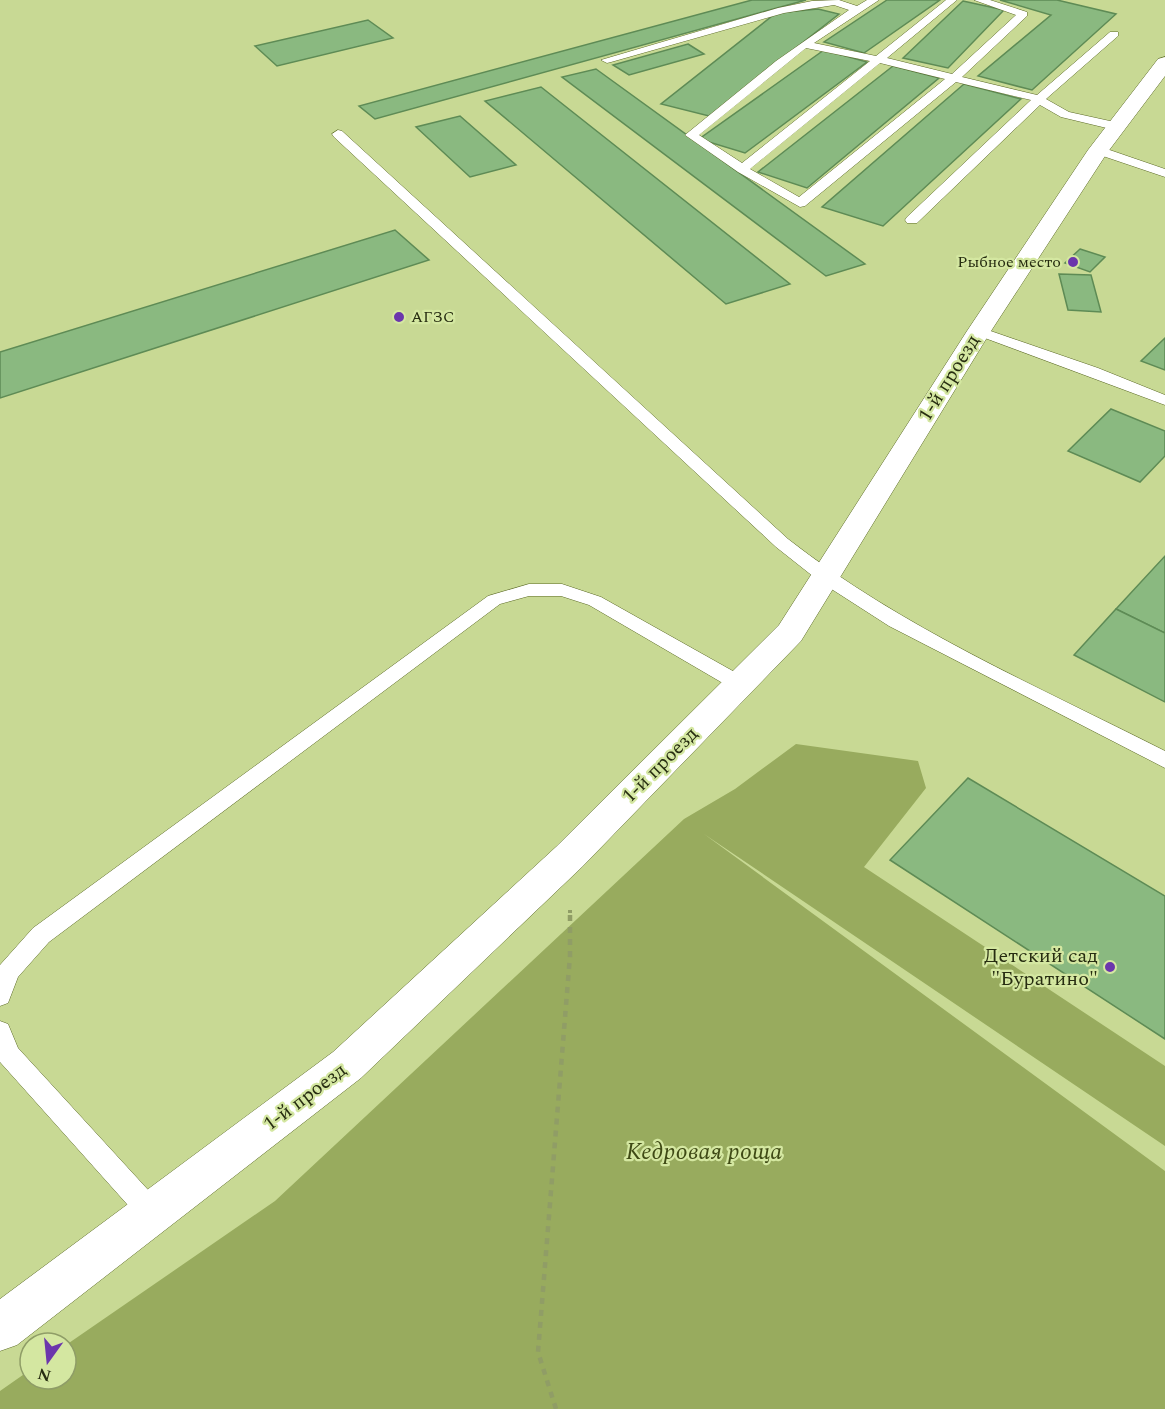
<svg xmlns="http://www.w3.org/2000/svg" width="1165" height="1409" font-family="Spectral,serif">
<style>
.green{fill:#98ab5e}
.building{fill:#8ab980;stroke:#5e8b55;stroke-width:1.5}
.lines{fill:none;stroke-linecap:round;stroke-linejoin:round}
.lane-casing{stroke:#5c6a27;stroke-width:1}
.secondary-casing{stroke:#5c6a27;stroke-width:1}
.path-far1{stroke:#909d66;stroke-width:4;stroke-dasharray:4.5 4.5;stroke-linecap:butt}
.path{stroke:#909d66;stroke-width:4.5;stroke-dasharray:6 6;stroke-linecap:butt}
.lane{fill:#fff;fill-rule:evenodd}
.secondary{fill:#fff;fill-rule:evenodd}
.poi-dot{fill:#6b36ac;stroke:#d4e7a1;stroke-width:2}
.labels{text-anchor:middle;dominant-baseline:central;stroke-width:4.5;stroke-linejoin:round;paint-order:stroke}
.far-poi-label{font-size:16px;fill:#272d11;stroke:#d4e7a1;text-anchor:end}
.street-label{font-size:20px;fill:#272d11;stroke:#d4e7a1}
.poi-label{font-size:20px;fill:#272d11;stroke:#d4e7a1;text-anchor:end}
.near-park-label{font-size:24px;font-style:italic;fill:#3f4a15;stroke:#d4e7a1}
</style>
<rect width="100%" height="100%" fill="#c8d994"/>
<path class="green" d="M 796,744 L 918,761 L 926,788 L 864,867 L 1165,1066 L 1165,1146 L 704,834 L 1165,1171 L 1165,1409 L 0,1409 L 0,1391 L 30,1370 L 30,1379 L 66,1379 L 66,1345 L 275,1201 L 684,819 L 735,789 Z"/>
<g class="building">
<path d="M 752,0 L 806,0 L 375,119 L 359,106 Z"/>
<path d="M 887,0 L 940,0 L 864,53 L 824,42 Z"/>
<path d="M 1000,0 L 1057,0 L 1116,14 L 1032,90 L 978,76 L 1051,15 Z"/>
<path d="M 963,1 L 1004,10 L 948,68 L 903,58 Z"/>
<path d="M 818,9 L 839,14 L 709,116 L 661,104 L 776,13 Z"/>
<path d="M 368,20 L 393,38 L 277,66 L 255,46 Z"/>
<path d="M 688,44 L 704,54 L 629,75 L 613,65 Z"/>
<path d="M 824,50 L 867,62 L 745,153 L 699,139 Z"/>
<path d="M 893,66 L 939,78 L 807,188 L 758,172 Z"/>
<path d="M 596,69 L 865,264 L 826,276 L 562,77 Z"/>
<path d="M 964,84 L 1021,99 L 883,226 L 822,207 Z"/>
<path d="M 541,87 L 790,284 L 726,304 L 485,101 Z"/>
<path d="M 460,116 L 516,165 L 470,177 L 416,127 Z"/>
<path d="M 395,230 L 429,260 L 0,398 L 0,352 Z"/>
<path d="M 1080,249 L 1105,257 L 1090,272 L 1065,263 Z"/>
<path d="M 1059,274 L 1091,275 L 1101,312 L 1068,310 Z"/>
<path d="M 1165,338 L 1165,370 L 1141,361 Z"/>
<path d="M 1111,409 L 1165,431 L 1165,456 L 1140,482 L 1068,451 Z"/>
<path d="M 1165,556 L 1165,633 L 1116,609 Z"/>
<path d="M 1116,609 L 1165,633 L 1165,702 L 1074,655 Z"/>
<path d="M 968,778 L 1165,896 L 1165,1039 L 890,860 Z"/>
</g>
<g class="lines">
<defs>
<g id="lane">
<path d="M 839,0 L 857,6 L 867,0 L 879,0 L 814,43 L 876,56 L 946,0 L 957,0 L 887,58 L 952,74 L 1016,15 L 974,0 L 990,0 L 1027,12 L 1027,16 L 962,77 L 1037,95 L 1110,32 L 1118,32 L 1118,36 L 1046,99 L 1069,112 L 1119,123 L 1121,126 L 1115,130 L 1061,117 L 1040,105 L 917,223 L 907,223 L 905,220 L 907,217 L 1031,100 L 956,82 L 805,206 L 800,207 L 738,172 L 685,135 L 776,61 L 849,10 L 834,5 L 784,13 L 611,62 L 607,63 L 601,60 L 778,8 L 812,1 ZM 806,48 L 870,61 L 742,163 L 699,135 ZM 880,63 L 945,79 L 799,197 L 750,169 Z"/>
<path d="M 338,130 L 342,131 L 788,539 C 902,628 1037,686 1165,751 L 1165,768 L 889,626 L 819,581 L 776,547 L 334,137 L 332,134 Z"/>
<path d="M 1098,146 L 1165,169 L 1165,177 L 1094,153 L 1092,150 Z"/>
<path d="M 979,327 L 1098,368 L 1165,395 L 1165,405 L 974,334 L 972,331 L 974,328 Z"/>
<path d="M 529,584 L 562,584 L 601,597 L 747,679 L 750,684 L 747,689 L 740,691 L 733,689 L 589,605 L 561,596 L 529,596 L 500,604 L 49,942 L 18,977 L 8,1003 L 0,1006 L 0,965 L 33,928 L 488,596 Z"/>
<path d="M 0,1021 L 8,1024 L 18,1048 L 161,1204 L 165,1213 L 161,1222 L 152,1226 L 143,1222 L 0,1062 Z"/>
</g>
<path id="secondary" d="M 1165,57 L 1165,76 L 1107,153 L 991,331 L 801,641 L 583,866 L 361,1078 L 17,1345 L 0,1351 L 0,1299 L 333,1052 L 557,846 L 779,625 L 967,331 L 1088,150 L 1158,59 Z"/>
</defs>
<use href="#lane" class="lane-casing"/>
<use href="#secondary" class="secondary-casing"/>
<path class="path-far1" d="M 570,910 L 570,913"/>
<path class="path" d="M 556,1409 L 538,1352 L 570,956 L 570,911"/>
<use href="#lane" class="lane"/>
<use href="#secondary" class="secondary"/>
</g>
<g class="poi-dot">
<circle cx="1073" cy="262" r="6"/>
<circle cx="399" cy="317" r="6"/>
<circle cx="1110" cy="967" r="6"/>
</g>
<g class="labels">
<g class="far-poi-label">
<text x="1061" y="262">Рыбное место</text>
<text x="411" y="317" text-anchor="start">АГЗС</text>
</g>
<g class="street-label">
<text transform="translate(949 378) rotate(-58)">1-й проезд</text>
<text transform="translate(660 765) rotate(-45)">1-й проезд</text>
<text transform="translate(305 1097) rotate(-37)">1-й проезд</text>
</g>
<g class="poi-label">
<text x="1098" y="956">Детский сад<tspan x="1098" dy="23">"Буратино"</tspan></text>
</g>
<g class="near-park-label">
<text x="704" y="1152">Кедровая роща</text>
</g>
</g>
<g transform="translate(48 1361) rotate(195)"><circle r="28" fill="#d4e7a1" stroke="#8f9d67" stroke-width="1.5"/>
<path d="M0-4.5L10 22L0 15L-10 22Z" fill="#6b36ac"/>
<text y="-9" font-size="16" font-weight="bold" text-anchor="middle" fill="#272d11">N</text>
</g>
</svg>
